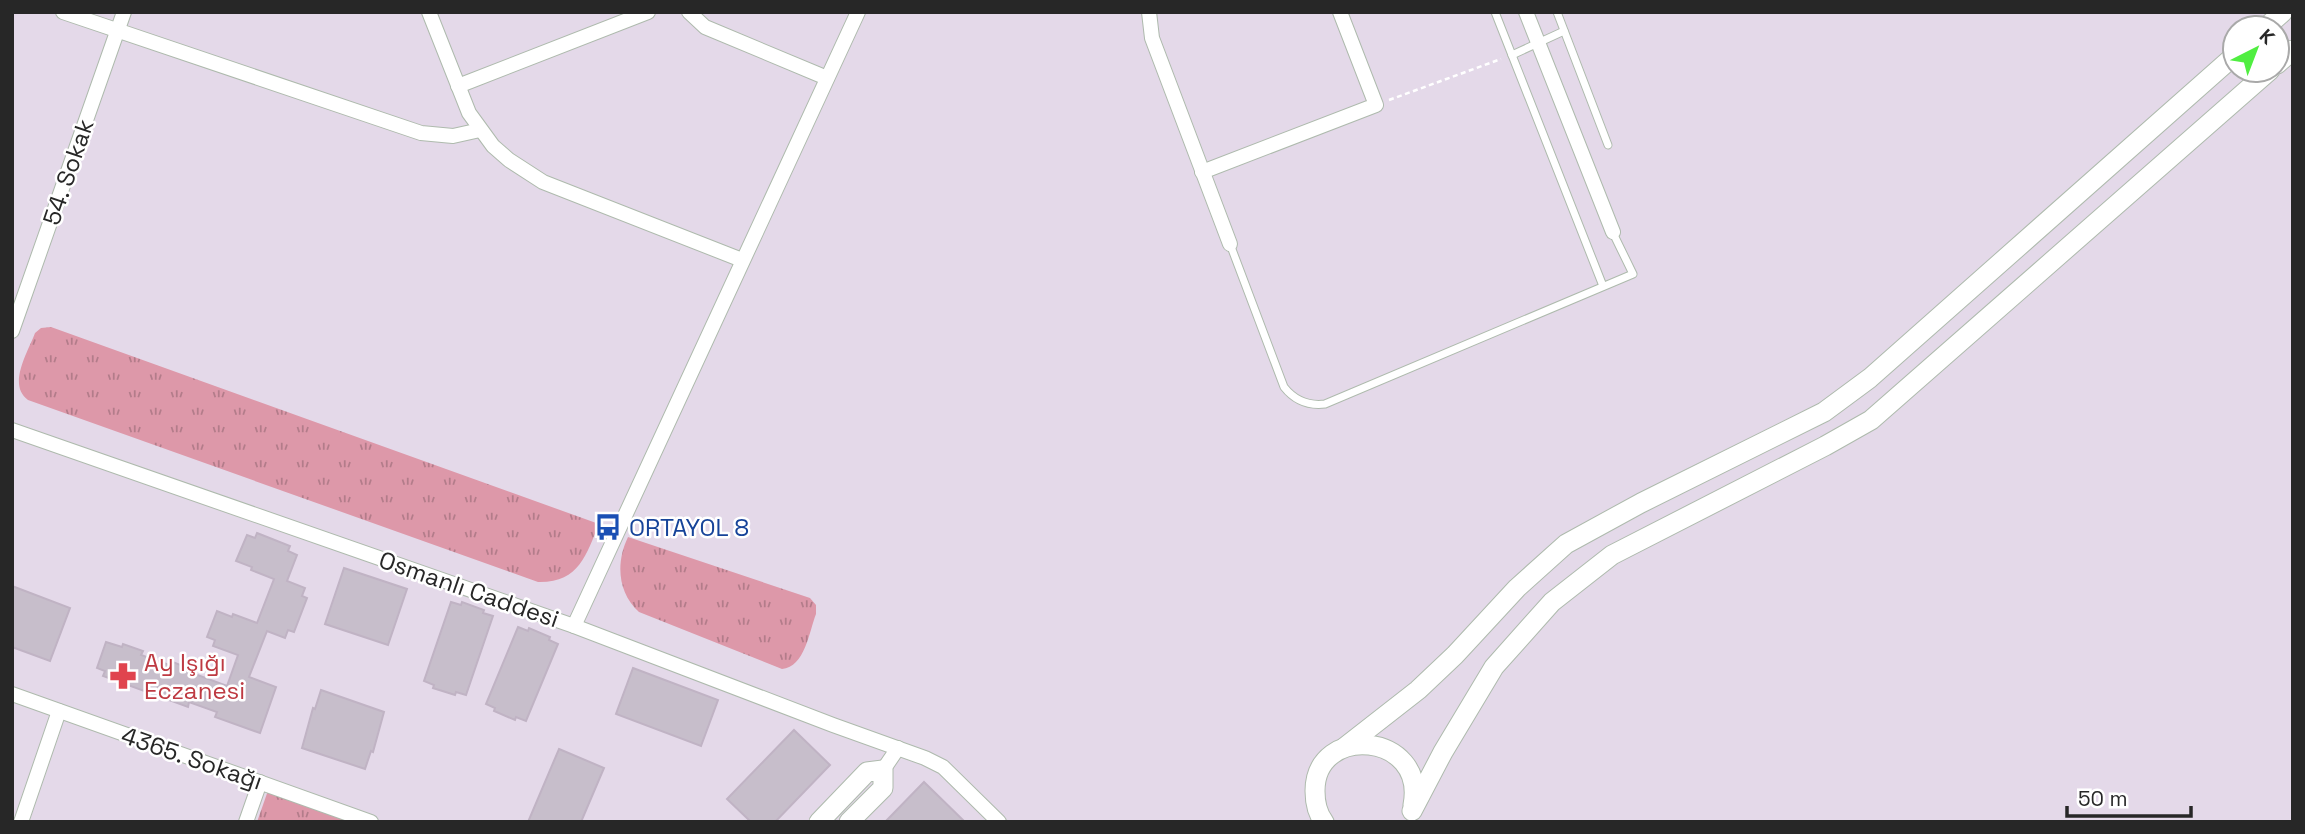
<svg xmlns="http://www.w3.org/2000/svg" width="2305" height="834" font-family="'Space Grotesk',sans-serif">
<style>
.grass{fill:url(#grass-tufts)}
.building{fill:#c7becb;stroke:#c0b3c4;stroke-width:2}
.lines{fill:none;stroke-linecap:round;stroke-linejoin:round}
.lane-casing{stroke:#aebaad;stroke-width:9}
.street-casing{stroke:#aebaad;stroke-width:16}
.secondary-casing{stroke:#aebaad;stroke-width:21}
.path{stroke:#fff;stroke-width:2.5;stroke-dasharray:5 3.5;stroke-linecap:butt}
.lane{stroke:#fff;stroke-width:7}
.street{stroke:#fff;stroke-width:14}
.secondary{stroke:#fff;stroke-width:19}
.labels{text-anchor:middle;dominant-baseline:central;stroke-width:5;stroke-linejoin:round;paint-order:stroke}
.street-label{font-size:24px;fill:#272727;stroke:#fff}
.transit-label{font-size:24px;fill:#164399;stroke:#fff;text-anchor:start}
.health-label{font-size:24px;fill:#be3a42;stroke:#fff;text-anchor:start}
</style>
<defs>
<pattern id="grass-tufts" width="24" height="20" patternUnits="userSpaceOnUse" patternTransform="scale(1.75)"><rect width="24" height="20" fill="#dd98a9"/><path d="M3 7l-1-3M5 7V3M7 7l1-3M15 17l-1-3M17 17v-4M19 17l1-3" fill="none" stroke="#b37c8a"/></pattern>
</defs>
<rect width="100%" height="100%" fill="#e4d9e9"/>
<g class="grass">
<path d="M 51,327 L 599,524 C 586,555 579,583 538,582 L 28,400 C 7,385 28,352 35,333 L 41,328 Z"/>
<path d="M 628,537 L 810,598 L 816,605 L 816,614 C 809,632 805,667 782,669 L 639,612 C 617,592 616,562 628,537 Z"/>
<path d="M 271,782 L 383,822 L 257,822 Z"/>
</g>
<g class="building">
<path d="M 257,533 L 290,546 L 288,551 L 297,555 L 287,581 L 305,588 L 302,596 L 307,598 L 294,632 L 288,630 L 285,638 L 267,631 L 249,677 L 276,687 L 260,733 L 215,717 L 217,712 L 189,702 L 188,707 L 103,676 L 105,671 L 97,668 L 106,642 L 122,647 L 123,644 L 143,651 L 141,655 L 172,666 L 173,662 L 193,670 L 192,673 L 227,686 L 238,655 L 213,646 L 215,640 L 207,637 L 217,611 L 232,617 L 233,614 L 257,623 L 274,579 L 251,570 L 252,567 L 236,561 L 247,535 L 255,538 Z"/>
<path d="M 344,568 L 407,589 L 388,645 L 325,624 Z"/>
<path d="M 12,586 L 70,608 L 50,661 L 12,647 Z"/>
<path d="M 451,602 L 461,605 L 462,602 L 484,610 L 483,613 L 493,616 L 466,695 L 456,692 L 455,695 L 433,688 L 434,685 L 424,681 Z"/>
<path d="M 518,627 L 528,631 L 529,628 L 550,637 L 549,640 L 558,644 L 526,721 L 516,717 L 515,720 L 494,711 L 495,708 L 486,704 Z"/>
<path d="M 633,668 L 718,700 L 701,746 L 616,714 Z"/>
<path d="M 321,690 L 384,712 L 373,752 L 371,751 L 365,769 L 302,748 L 313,708 L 315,709 Z"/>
<path d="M 794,730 L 830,765 L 775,822 L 751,822 L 727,799 Z"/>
<path d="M 559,749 L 604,768 L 581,822 L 528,822 Z"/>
<path d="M 924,782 L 965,822 L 885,822 Z"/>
</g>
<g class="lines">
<defs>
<g id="lane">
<path d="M 1495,12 L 1603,286"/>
<path d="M 1557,12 L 1608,145"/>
<path d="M 1512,55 L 1564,31"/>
<path d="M 1230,244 L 1284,387 C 1295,401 1308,406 1325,404 L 1633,274 L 1613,233"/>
</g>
<g id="street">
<path d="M 63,12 L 421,133 L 453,136 L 480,130"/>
<path d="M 429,12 L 469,113 L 493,146 L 509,160 L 543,182 L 742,260"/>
<path d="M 689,12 L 705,27 L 827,78"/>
<path d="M 1149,12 L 1152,38 L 1230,244"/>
<path d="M 1526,12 L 1613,232"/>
<path d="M 458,86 L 648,12"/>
<path d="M 1202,172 L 1376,105 L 1340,12"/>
<path d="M 12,331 L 124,12"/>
<path d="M 12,430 L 574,626 L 833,725 L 925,758 L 943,767 L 999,822"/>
<path d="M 574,626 L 858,12"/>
<path d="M 12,694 L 371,822"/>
<path d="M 883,770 L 898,748"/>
<path d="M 21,822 L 59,711"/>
<path d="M 246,822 L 260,782"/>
</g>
<g id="secondary">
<path d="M 2265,28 L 2283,12"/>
<path d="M 2277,64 L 2293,50"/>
<path d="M 1345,747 L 1418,690 L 1455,655 L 1517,588 L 1566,544 L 1641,503 L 1824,412 L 1870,378 L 2235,55"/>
<path d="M 1412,811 L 1443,752 L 1494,667 L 1552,602 L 1612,555 L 1825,446 L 1871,420 L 2270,70"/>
<path d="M 819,822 L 867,772 L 883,770 L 883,788 L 849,822"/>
<path d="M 1324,822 C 1317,813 1315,802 1315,791 C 1315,723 1427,732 1413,805"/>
</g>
</defs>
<use href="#lane" class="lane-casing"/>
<use href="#street" class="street-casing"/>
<use href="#secondary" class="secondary-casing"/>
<path class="path" d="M 1389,100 L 1501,59"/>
<use href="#lane" class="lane"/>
<use href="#street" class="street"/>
<use href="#secondary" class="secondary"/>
</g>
<defs>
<symbol id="bus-bare" viewBox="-9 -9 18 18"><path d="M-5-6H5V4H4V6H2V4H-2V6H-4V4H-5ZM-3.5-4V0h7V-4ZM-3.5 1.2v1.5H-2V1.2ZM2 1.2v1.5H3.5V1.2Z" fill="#1a4fb4" stroke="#fff" stroke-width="2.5" paint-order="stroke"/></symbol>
<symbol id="pharmacy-bare" viewBox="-9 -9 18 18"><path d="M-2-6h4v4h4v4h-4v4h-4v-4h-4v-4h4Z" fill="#e0444e" stroke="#fff" stroke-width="2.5" paint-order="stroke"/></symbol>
</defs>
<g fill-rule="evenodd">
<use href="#bus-bare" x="589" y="508" width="38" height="38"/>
<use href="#pharmacy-bare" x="104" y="657" width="38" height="38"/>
</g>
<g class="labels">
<g class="street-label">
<text transform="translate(68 172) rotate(-71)">54. Sokak</text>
<text transform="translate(469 589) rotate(19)">Osmanlı Caddesi</text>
<text transform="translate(192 758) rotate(19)">4365. Sokağı</text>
</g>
<g class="transit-label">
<text x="629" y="527">ORTAYOL 8</text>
</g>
<g class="health-label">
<text x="144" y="662">Ay Işığı<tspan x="144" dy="28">Eczanesi</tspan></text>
</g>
</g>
<rect width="2305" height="834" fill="none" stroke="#272727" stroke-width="28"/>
<g transform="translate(2256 49) rotate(42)"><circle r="33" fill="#ffffff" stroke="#a9a9a9" stroke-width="2"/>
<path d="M0-5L12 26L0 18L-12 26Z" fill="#50ee41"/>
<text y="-10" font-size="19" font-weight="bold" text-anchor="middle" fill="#272727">K</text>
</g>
<path d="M2067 806v10h124v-10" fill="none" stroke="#272727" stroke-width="3.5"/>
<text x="2078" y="806" font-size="21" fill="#272727" stroke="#ffffff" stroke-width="5" paint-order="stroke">50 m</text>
</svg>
